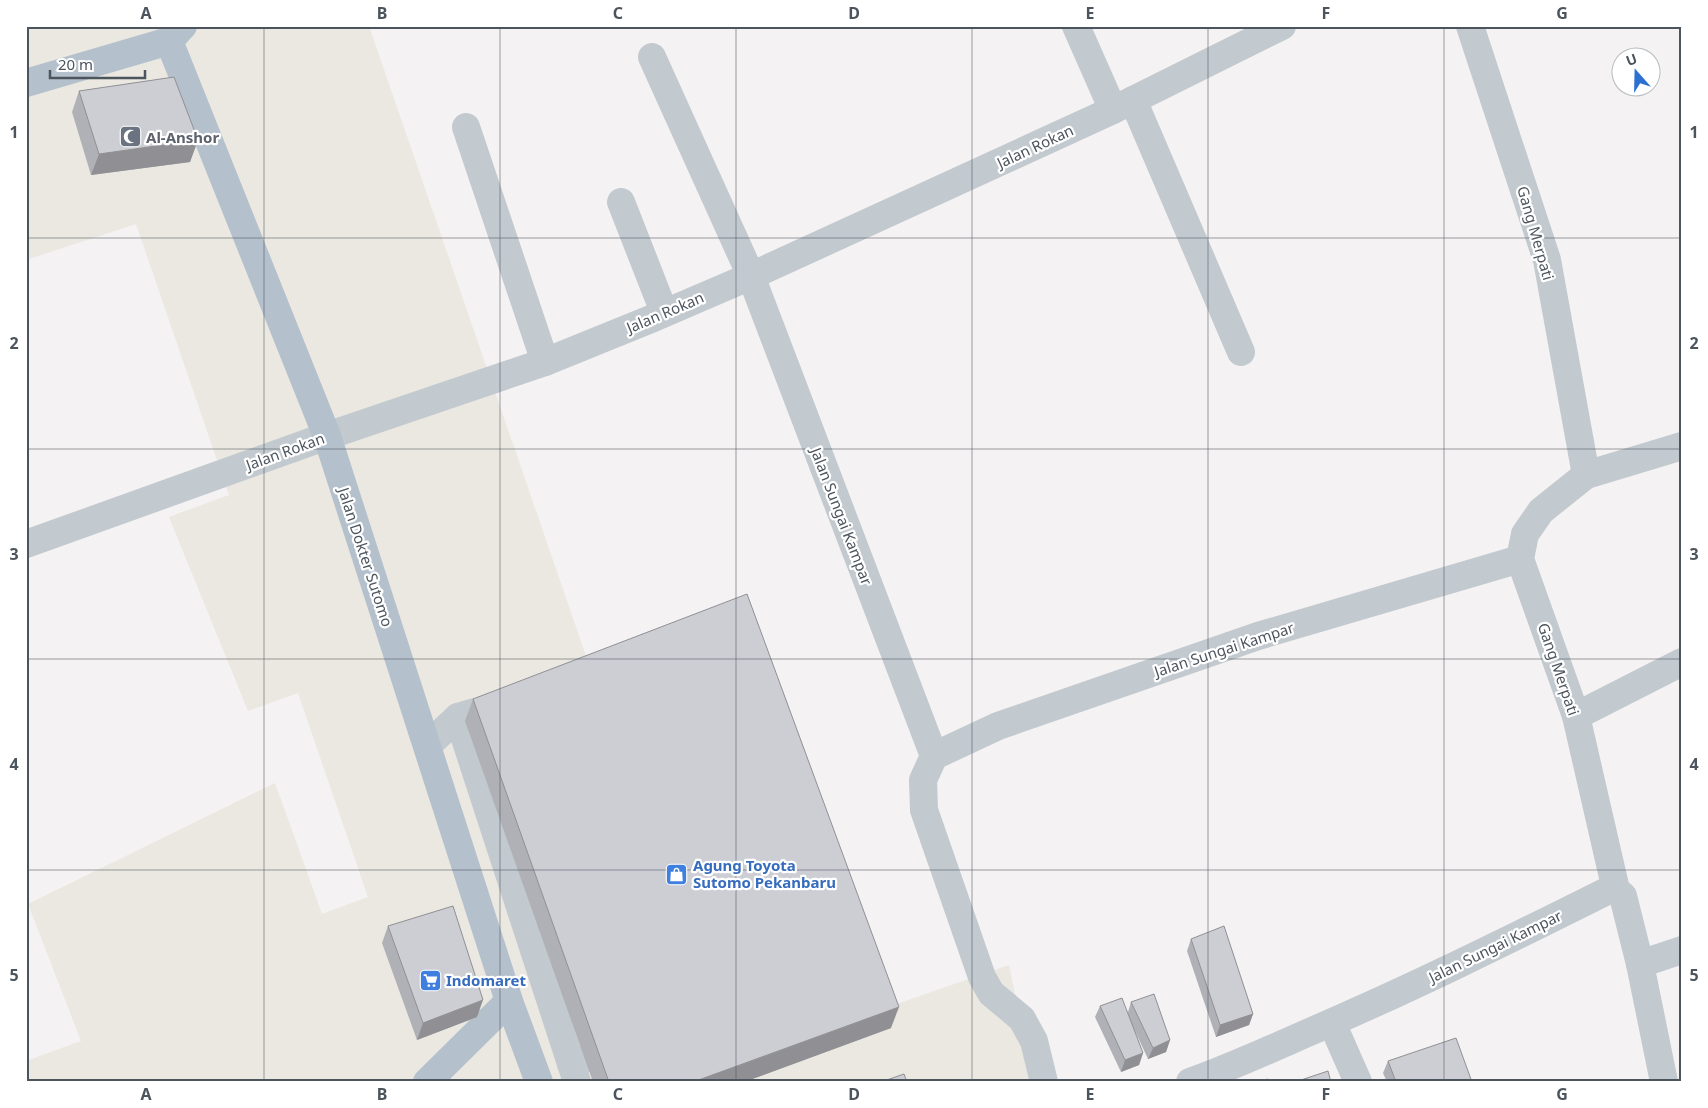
<svg xmlns="http://www.w3.org/2000/svg" width="1708" height="1108" font-family="'Noto Sans',sans-serif">
<style>
.commercial{fill:#eae8e0}
.lines{fill:none;stroke-linecap:round;stroke-linejoin:round}
.minor{stroke:#c2c9cf;stroke-width:28}
.major{stroke:#b5c0cd;stroke-width:28}
.wall{fill:#b0b1b6}
.shaded-wall{fill:#909094}
.building{fill:#cdced4;stroke:#909094}
.grid{fill:none;stroke:#4c555e;stroke-width:1;stroke-opacity:0.55}
.labels{text-anchor:middle;dominant-baseline:central;stroke-width:4.5;stroke-linejoin:round;paint-order:stroke}
.worship-label{font-size:15px;font-weight:bold;fill:#5b616d;stroke:#fff;text-anchor:start}
.street-label{font-size:15px;fill:#4c555e;stroke:#fff}
.shop-label{font-size:15px;font-weight:bold;fill:#366cbe;stroke:#fff;text-anchor:start}
.neatline{fill:none;stroke:#4c555e;stroke-width:2}
.grid-label{font-size:16px;text-anchor:middle;font-weight:bold;fill:#4c555e}
</style>
<rect width="100%" height="100%" fill="#f4f2f2"/>
<path class="commercial" d="M 26,26 L 369,26 L 587,659 L 894,1005 L 1009,965 L 1033,1082 L 26,1082 L 26,1061 L 81,1041 L 28,904 L 275,783 L 322,914 L 368,897 L 298,693 L 248,711 L 169,517 L 229,495 L 136,224 L 26,260 Z"/>
<g class="lines">
<g class="minor">
<path d="M 1076,26 L 1113,110"/>
<path d="M 1470,26 L 1547,260 L 1586,475"/>
<path d="M 652,57 L 751,276 L 934,756"/>
<path d="M 1133,100 L 1241,352"/>
<path d="M 466,127 L 545,362"/>
<path d="M 621,202 L 664,312"/>
<path d="M 26,544 L 327,436 L 545,362 L 651,319 L 751,276 L 1113,110 L 1282,26"/>
<path d="M 1576,716 L 1682,662"/>
<path d="M 458,717 L 577,1082"/>
<path d="M 428,745 L 458,717 L 475,712"/>
<path d="M 1616,890 L 1576,716 L 1520,559 L 1525,534 L 1541,511 L 1586,475 L 1682,446"/>
<path d="M 1640,964 L 1682,950"/>
<path d="M 1332,1023 L 1358,1082"/>
<path d="M 571,1064 L 619,1045"/>
<path d="M 1044,1082 L 1034,1041 L 1022,1019 L 991,993 L 982,977 L 924,810 L 923,780 L 934,756 L 998,726 L 1258,636 L 1520,559"/>
<path d="M 1190,1082 C 1229,1068 1267,1051 1305,1034 C 1408,990 1507,941 1607,891 L 1616,890 L 1623,896 L 1640,964 L 1664,1082"/>
</g>
<g class="major">
<path d="M 169,41 L 327,436 L 509,1001 L 539,1082"/>
<path d="M 26,83 L 169,41 L 183,26"/>
<path d="M 427,1082 L 509,1001"/>
</g>
</g>
<g class="wall">
<path d="M 79,91 L 198,140 L 190,162 L 91,175 L 72,112 Z"/>
<path d="M 473,699 L 891,1028 L 744,1082 L 593,1082 L 465,721 Z"/>
<path d="M 388,926 L 477,1017 L 417,1040 L 382,943 Z"/>
<path d="M 1191,939 L 1253,1014 L 1249,1025 L 1216,1037 L 1187,951 Z"/>
<path d="M 1131,1002 L 1170,1040 L 1166,1052 L 1148,1059 L 1134,1029 L 1143,1053 L 1139,1065 L 1121,1072 L 1095,1017 L 1100,1006 L 1128,1012 Z"/>
<path d="M 1388,1061 L 1472,1082 L 1387,1082 L 1383,1073 Z"/>
</g>
<g class="shaded-wall">
<path d="M 198,140 L 190,162 L 91,175 L 99,154 Z"/>
<path d="M 483,1000 L 477,1017 L 417,1040 L 423,1023 Z"/>
<path d="M 899,1007 L 891,1028 L 744,1082 L 693,1082 Z"/>
<path d="M 1253,1014 L 1249,1025 L 1216,1037 L 1220,1025 Z"/>
<path d="M 1170,1040 L 1166,1052 L 1148,1059 L 1153,1048 Z"/>
<path d="M 1143,1053 L 1139,1065 L 1121,1072 L 1125,1060 Z"/>
</g>
<g class="building">
<path d="M 174,77 L 198,140 L 99,154 L 79,91 Z"/>
<path d="M 747,594 L 899,1007 L 693,1082 L 609,1082 L 473,699 Z"/>
<path d="M 453,906 L 483,1000 L 423,1023 L 388,926 Z"/>
<path d="M 1224,926 L 1253,1014 L 1220,1025 L 1191,939 Z"/>
<path d="M 1154,994 L 1170,1040 L 1153,1048 L 1131,1002 Z"/>
<path d="M 1122,998 L 1143,1053 L 1125,1060 L 1100,1006 Z"/>
<path d="M 1456,1038 L 1472,1082 L 1396,1082 L 1388,1061 Z"/>
<path d="M 1328,1071 L 1331,1082 L 1295,1082 Z"/>
<path d="M 904,1074 L 907,1082 L 881,1082 Z"/>
<path d="M 1268,1079 L 1269,1082 L 1256,1082 Z"/>
</g>
<path class="grid" d="M 264,26 L 264,1082M 500,26 L 500,1082M 736,26 L 736,1082M 972,26 L 972,1082M 1208,26 L 1208,1082M 1444,26 L 1444,1082M 26,238 L 1682,238M 26,449 L 1682,449M 26,659 L 1682,659M 26,870 L 1682,870"/>
<defs>
<symbol id="mosque-square" viewBox="-11 -11 22 22"><rect x="-9" y="-9" width="18" height="18" rx="4" fill="#6b7280" stroke="#fff"/><path d="M3.5-4.9A6 6 0 1 0 3.5 4.9A5 5 0 1 1 3.5-4.9Z" fill="#fff"/></symbol>
<symbol id="shop-square" viewBox="-11 -11 22 22"><rect x="-9" y="-9" width="18" height="18" rx="4" fill="#3f7fe0" stroke="#fff"/><path d="M-5-2.5h2.3a2.7 3.5 0 0 1 5.4 0H5L5.5 6h-11ZM-1.5-2.5h3a1.5 2.3 0 0 0-3 0Z" fill="#fff"/></symbol>
<symbol id="supermarket-square" viewBox="-11 -11 22 22"><rect x="-9" y="-9" width="18" height="18" rx="4" fill="#3f7fe0" stroke="#fff"/><path d="M-6-5.5h2.5l.6 2H6L4.5 2H-2.5L-4.4-4H-6ZM-1.5 3.2a1.3 1.3 0 1 0 .1 0ZM3 3.2a1.3 1.3 0 1 0 .1 0Z" fill="#fff"/></symbol>
</defs>
<g fill-rule="evenodd">
<use href="#mosque-square" x="118" y="124" width="25" height="25"/>
<use href="#shop-square" x="664" y="862" width="25" height="25"/>
<use href="#supermarket-square" x="418" y="968" width="25" height="25"/>
</g>
<g class="labels">
<g class="worship-label">
<text x="146" y="137">Al-Anshor</text>
</g>
<g class="street-label">
<text transform="translate(1035 146) rotate(-25)">Jalan Rokan</text>
<text transform="translate(1536 233) rotate(74)">Gang Merpati</text>
<text transform="translate(665 312) rotate(-23)">Jalan Rokan</text>
<text transform="translate(285 451) rotate(-20)">Jalan Rokan</text>
<text transform="translate(842 516) rotate(69)">Jalan Sungai Kampar</text>
<text transform="translate(366 557) rotate(72)">Jalan Dokter Sutomo</text>
<text transform="translate(1224 649) rotate(-18)">Jalan Sungai Kampar</text>
<text transform="translate(1559 669) rotate(71)">Gang Merpati</text>
<text transform="translate(1495 946) rotate(-26)">Jalan Sungai Kampar</text>
</g>
<g class="shop-label">
<text x="693" y="865">Agung Toyota<tspan x="693" dy="17">Sutomo Pekanbaru</tspan></text>
<text x="446" y="980">Indomaret</text>
</g>
</g>
<rect width="1708" height="1108" fill="none" stroke="#ffffff" stroke-width="55"/>
<g transform="translate(1636 72) rotate(340)"><circle r="24" fill="#ffffff" stroke="#b7bbbf"/>
<path d="M0-4L9 19L0 12L-9 19Z" fill="#2d70d4"/>
<text y="-8" font-size="14" font-weight="bold" text-anchor="middle" fill="#4c555e">U</text>
</g>
<path d="M50 70v8h95v-8" fill="none" stroke="#4c555e" stroke-width="2.5"/>
<text x="58" y="70" font-size="15" fill="#4c555e" stroke="#ffffff" stroke-width="4" paint-order="stroke">20 m</text>
<rect x="28" y="28" width="1652" height="1052" class="neatline"/>
<g class="grid-label">
<text x="146" y="19">A</text>
<text x="382" y="19">B</text>
<text x="618" y="19">C</text>
<text x="854" y="19">D</text>
<text x="1090" y="19">E</text>
<text x="1326" y="19">F</text>
<text x="1562" y="19">G</text>
<text x="14" y="138">1</text>
<text x="1694" y="138">1</text>
<text x="14" y="349">2</text>
<text x="1694" y="349">2</text>
<text x="14" y="560">3</text>
<text x="1694" y="560">3</text>
<text x="14" y="770">4</text>
<text x="1694" y="770">4</text>
<text x="14" y="981">5</text>
<text x="1694" y="981">5</text>
<text x="146" y="1100">A</text>
<text x="382" y="1100">B</text>
<text x="618" y="1100">C</text>
<text x="854" y="1100">D</text>
<text x="1090" y="1100">E</text>
<text x="1326" y="1100">F</text>
<text x="1562" y="1100">G</text>
</g>
</svg>
